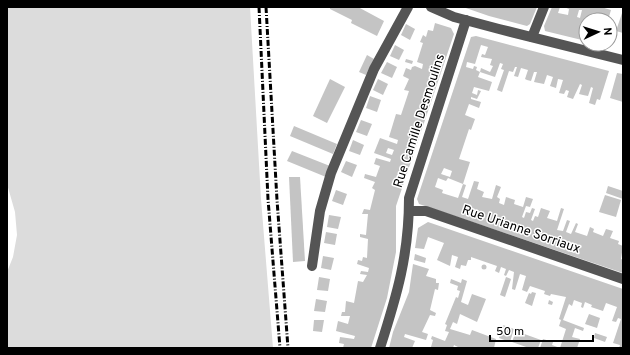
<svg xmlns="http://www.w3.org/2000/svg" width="630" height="355" font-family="Overpass,sans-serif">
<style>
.green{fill:#dcdcdc}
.building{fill:#c4c4c4;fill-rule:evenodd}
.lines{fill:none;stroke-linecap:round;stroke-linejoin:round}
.minor{stroke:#555;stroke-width:10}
.rail{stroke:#000;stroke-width:3;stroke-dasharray:6 2 1 2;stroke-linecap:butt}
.labels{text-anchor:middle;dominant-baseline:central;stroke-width:3;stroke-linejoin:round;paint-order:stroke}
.street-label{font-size:13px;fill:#000;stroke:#fff}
</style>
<rect width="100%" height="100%" fill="#fff"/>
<path class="green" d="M 7,7 L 250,7 L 261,199 L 273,348 L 7,348 L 7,272 L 13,257 L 17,235 L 15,212 L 7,184 Z"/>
<g class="building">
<path d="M 330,7 L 358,7 L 384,21 L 377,36 L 351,23 L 352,20 L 330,9 Z"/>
<path d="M 463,7 L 537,7 L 530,24 L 527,26 L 489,16 Z"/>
<path d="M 552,7 L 560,7 L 558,13 L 568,15 L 569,9 L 564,7 L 601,7 L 611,10 L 608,20 L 586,20 L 586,41 L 545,31 L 544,26 ZM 579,10 L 582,10 L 580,18 L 577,17 Z"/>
<path d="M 623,10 L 623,33 L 616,31 Z"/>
<path d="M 435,23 L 451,28 L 454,34 L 396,206 L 396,252 L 387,298 L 371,348 L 343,348 L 344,344 L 339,343 L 340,337 L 354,339 L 355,336 L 336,331 L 338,321 L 348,324 L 350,316 L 341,316 L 342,312 L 345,312 L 346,301 L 354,303 L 358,281 L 363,282 L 367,275 L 360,274 L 361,271 L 368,272 L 369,268 L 357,264 L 358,260 L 362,261 L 363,257 L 367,258 L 368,239 L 360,237 L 360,234 L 366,235 L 368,214 L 362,214 L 364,209 L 370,210 L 375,190 L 372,188 L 375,182 L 364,178 L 365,174 L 376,177 L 380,166 L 374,164 L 376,158 L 390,162 L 391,159 L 374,153 L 380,138 L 397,144 L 398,140 L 389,137 L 396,114 L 401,115 L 409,91 L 404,90 L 409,79 L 403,76 L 406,68 L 411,70 L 412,67 L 415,66 L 422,69 L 423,64 L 417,62 L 423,43 L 420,42 L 423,35 L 426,37 L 428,30 L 433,31 ZM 388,148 L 394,150 L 392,155 L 386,153 Z"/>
<path d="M 406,24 L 415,29 L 410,40 L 401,35 Z"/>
<path d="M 476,36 L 609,71 L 600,100 L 597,99 L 595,105 L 589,103 L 593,88 L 591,87 L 588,96 L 583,95 L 579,94 L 582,85 L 580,84 L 573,99 L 567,97 L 569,91 L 566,90 L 564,94 L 559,93 L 563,80 L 558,79 L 556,88 L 550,86 L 553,77 L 547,75 L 544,84 L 534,82 L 537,72 L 534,72 L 531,81 L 527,80 L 525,79 L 528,70 L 521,68 L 518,77 L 514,76 L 517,67 L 515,67 L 513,72 L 509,71 L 502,92 L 497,90 L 504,70 L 501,69 L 503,64 L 500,63 L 495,77 L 480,72 L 481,68 L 490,72 L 493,66 L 490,65 L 492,59 L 481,57 L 482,54 L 485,55 L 488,47 L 481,45 L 475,64 L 467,62 L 466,67 L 473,69 L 474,66 L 477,67 L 476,70 L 480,72 L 478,77 L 492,82 L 489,91 L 474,87 L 472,93 L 477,95 L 478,90 L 481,91 L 477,99 L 471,97 L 471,99 L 481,102 L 479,108 L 469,104 L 465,115 L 475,119 L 471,130 L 469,129 L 459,159 L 470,162 L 463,184 L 448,178 L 446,181 L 438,178 L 435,187 L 443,190 L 442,193 L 458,198 L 463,184 L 466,185 L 462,197 L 468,199 L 474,181 L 479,182 L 477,189 L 484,192 L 482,197 L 492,199 L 496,185 L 501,187 L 497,197 L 500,199 L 499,203 L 504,205 L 506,197 L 515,200 L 514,204 L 523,207 L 526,197 L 533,199 L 530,207 L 526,206 L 522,217 L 524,218 L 526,212 L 530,213 L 532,208 L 535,209 L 531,220 L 533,221 L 535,216 L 538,217 L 541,208 L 550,211 L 547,218 L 557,221 L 561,208 L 564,209 L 557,230 L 563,231 L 567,220 L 570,221 L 566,232 L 571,234 L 576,223 L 578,224 L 575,232 L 587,236 L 590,227 L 594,229 L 593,232 L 603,236 L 606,229 L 613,231 L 610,238 L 619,241 L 618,244 L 623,246 L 621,259 L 623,260 L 623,273 L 419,204 L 417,199 L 471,37 ZM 444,168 L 452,171 L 450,177 L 441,174 Z"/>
<path d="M 395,45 L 404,50 L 399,60 L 390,56 Z"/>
<path d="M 367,55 L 374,59 L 366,75 L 359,72 Z"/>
<path d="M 406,59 L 413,61 L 412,64 L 405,62 Z"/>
<path d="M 387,62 L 397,67 L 392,78 L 381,73 Z"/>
<path d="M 617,73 L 623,74 L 623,102 L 610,98 Z"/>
<path d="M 330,79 L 345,87 L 327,123 L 313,116 Z"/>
<path d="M 378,79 L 388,84 L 383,95 L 373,90 Z"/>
<path d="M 370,96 L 381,100 L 377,112 L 366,108 Z"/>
<path d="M 361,120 L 372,124 L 367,136 L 356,132 Z"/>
<path d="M 294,126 L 337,144 L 333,154 L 290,136 Z"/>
<path d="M 353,140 L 364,145 L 360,155 L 349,151 Z"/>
<path d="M 292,151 L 330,166 L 326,177 L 287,161 Z"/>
<path d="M 346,161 L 357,165 L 352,177 L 341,172 Z"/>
<path d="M 289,177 L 300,177 L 305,261 L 293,262 Z"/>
<path d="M 608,186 L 623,191 L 623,199 L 606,193 Z"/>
<path d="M 336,190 L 347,194 L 343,205 L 332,201 Z"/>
<path d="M 605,195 L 621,200 L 616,217 L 599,212 Z"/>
<path d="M 329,215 L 341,217 L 338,229 L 327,227 Z"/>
<path d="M 428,222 L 623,289 L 623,348 L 619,348 L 620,345 L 613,343 L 621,319 L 618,318 L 616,322 L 612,321 L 617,307 L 606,303 L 603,311 L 591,307 L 592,305 L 585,302 L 583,308 L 581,307 L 582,303 L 574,300 L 572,306 L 569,304 L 563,320 L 584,328 L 583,331 L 575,328 L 572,337 L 580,339 L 577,348 L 540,348 L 543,339 L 553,342 L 552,345 L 560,348 L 566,329 L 559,326 L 561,320 L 559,319 L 566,297 L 551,294 L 550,296 L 544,294 L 545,291 L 530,286 L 527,292 L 522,290 L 526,276 L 520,274 L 515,290 L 512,289 L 514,272 L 509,270 L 506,276 L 504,275 L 506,269 L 501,267 L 499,273 L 495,271 L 497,266 L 471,257 L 471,260 L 468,260 L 466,266 L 461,265 L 460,269 L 455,267 L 458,257 L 452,255 L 450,266 L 437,260 L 444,243 L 428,237 L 424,249 L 415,248 L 418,228 Z"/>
<path d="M 326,232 L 337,234 L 335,245 L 324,243 Z"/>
<path d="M 415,254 L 426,258 L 425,263 L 414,260 Z"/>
<path d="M 323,256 L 334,258 L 331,270 L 321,268 Z"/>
<path d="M 413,264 L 429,269 L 426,276 L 436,279 L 436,283 L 439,283 L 438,290 L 435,289 L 430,310 L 436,313 L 435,316 L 430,315 L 422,332 L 428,334 L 426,340 L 405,334 L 404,337 L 415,341 L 412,348 L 389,348 L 393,332 L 409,292 Z"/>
<circle cx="484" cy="267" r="2.5"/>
<path d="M 319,277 L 330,279 L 328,291 L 317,290 Z"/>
<path d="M 506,277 L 511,279 L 505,297 L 500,295 Z"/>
<path d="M 451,279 L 461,283 L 462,279 L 467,281 L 461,302 L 468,305 L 472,294 L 486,299 L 477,322 L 460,314 L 457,324 L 453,322 L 450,329 L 470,335 L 472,330 L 496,339 L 494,348 L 460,348 L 454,345 L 453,348 L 431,347 L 433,340 L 431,339 L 432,336 L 445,341 L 449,332 L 445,331 L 447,325 L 445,324 L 456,297 L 458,298 L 460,291 L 457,290 L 458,286 L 450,283 Z"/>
<path d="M 532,292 L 536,293 L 532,306 L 525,303 L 529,293 L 531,294 Z"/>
<path d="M 316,299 L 327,301 L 325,312 L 314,311 Z"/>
<path d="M 549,300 L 553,302 L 552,305 L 548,304 Z"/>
<path d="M 589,314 L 600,318 L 597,328 L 585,324 Z"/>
<path d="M 314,320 L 324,320 L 322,332 L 313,331 Z"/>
<path d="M 503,325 L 514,329 L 510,342 L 499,338 Z"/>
<path d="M 516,331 L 541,340 L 538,348 L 529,348 L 512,342 Z"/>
<path d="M 595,333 L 607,337 L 605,342 L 594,338 Z"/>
</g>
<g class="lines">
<g class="minor">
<path d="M 431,7 L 454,17 L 499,29 L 623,60"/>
<path d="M 532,37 L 544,7"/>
<path d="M 409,211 L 426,211 L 623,279"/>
<path d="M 312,266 L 320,211 L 331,173 L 374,69 L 408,7"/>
<path d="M 380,348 C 397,295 409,255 409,198 L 466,20"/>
</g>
<g class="rail">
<path d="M 259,7 L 268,199 L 280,348"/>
<path d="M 266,7 L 277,200 L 288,348"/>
</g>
</g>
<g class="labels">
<g class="street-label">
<text transform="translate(420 121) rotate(-72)">Rue Camille Desmoulins</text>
<text transform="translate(521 230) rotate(19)">Rue Urianne Sorriaux</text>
</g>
</g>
<rect width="630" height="355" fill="none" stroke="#000000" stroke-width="16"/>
<g transform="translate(598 32) rotate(86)"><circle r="19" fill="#ffffff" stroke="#999999"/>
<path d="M0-3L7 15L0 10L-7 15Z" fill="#000000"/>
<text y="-6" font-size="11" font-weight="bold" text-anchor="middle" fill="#000000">N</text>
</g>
<path d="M490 335v6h103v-6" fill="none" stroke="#000000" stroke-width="2"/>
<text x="496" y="335" font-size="12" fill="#000000" stroke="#ffffff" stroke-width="3" paint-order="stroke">50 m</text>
</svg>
